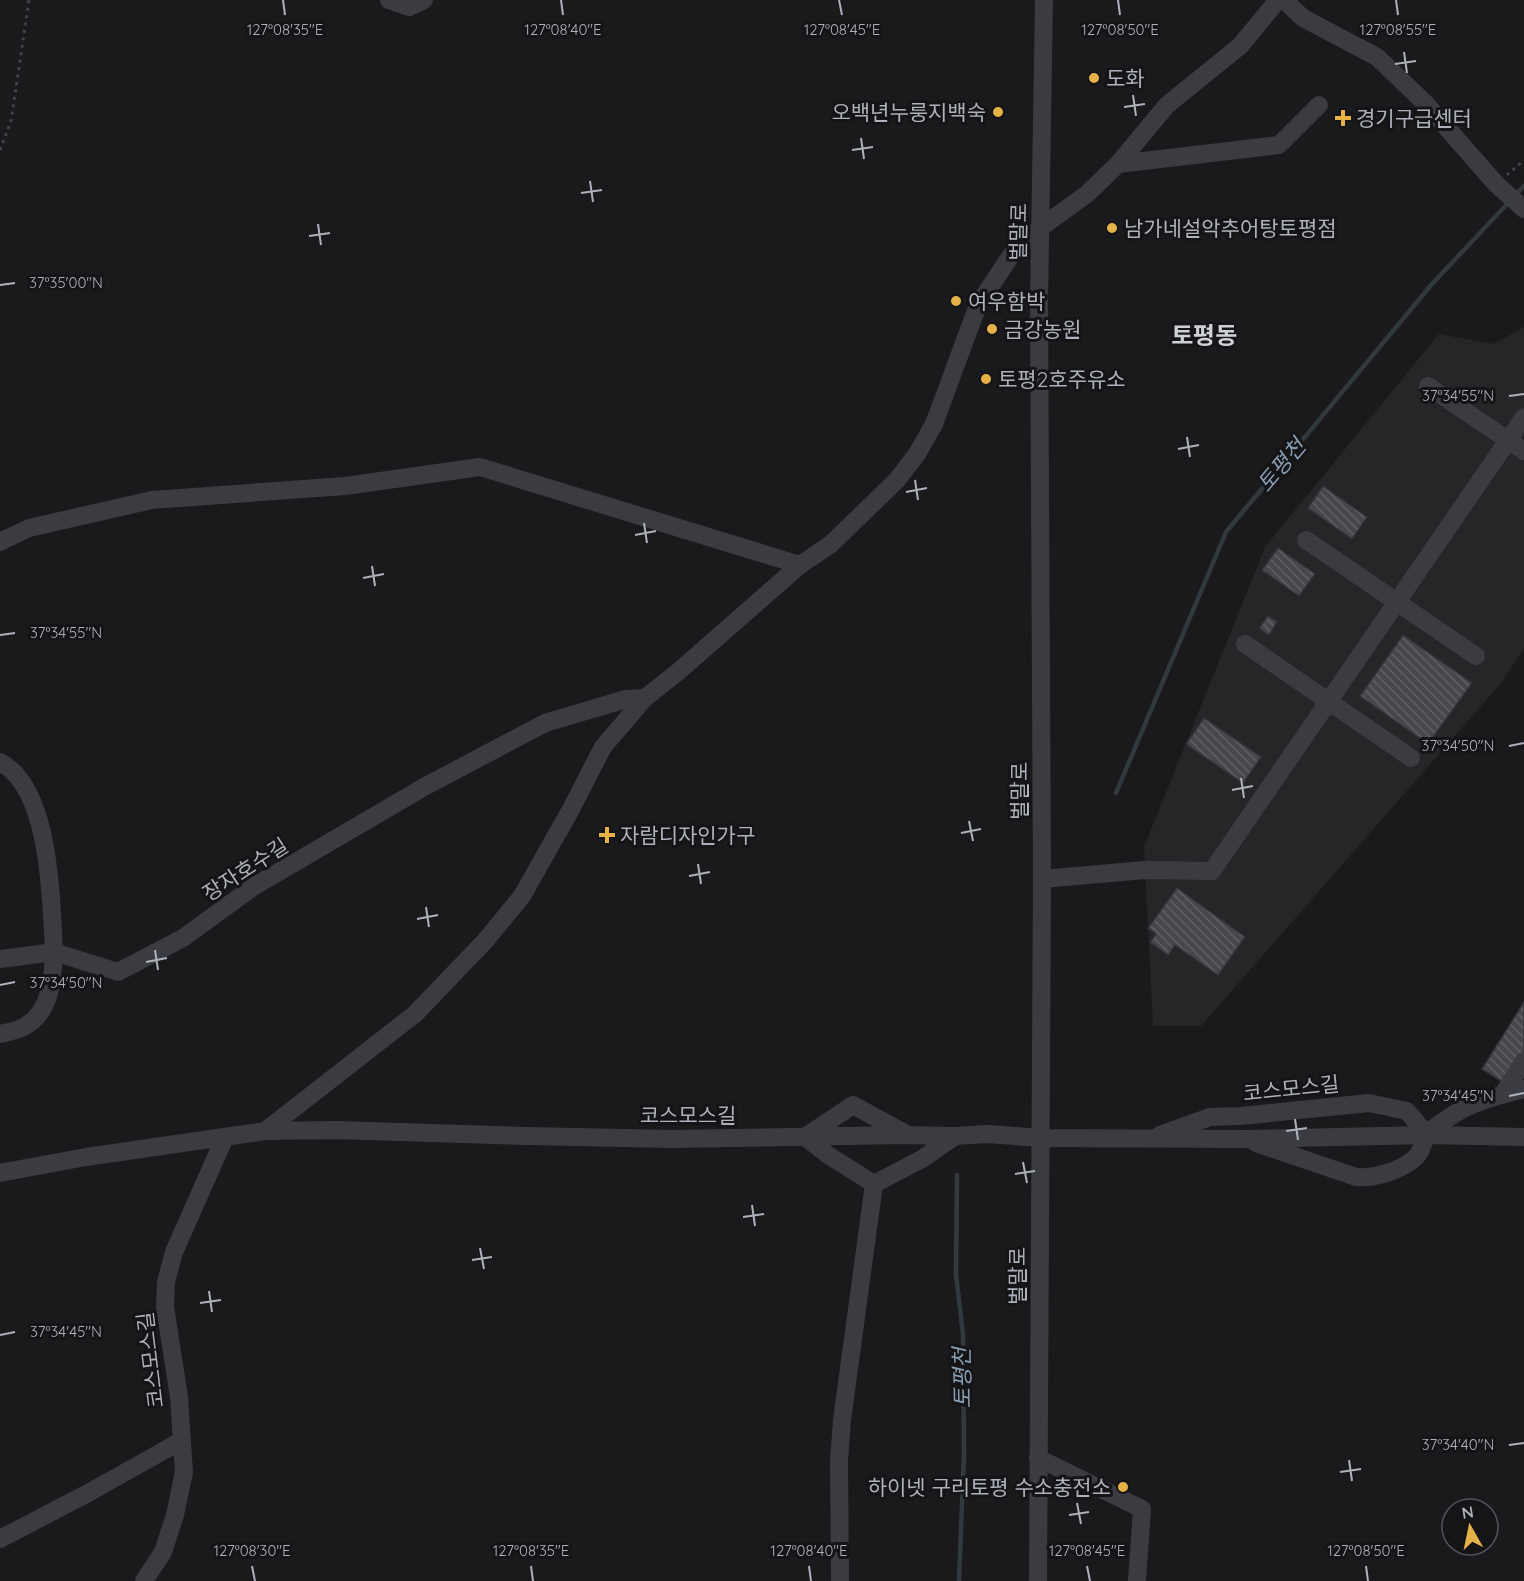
<svg xmlns="http://www.w3.org/2000/svg" width="1524" height="1581" font-family="Quicksand,'Noto Sans KR',sans-serif">
<style>
.built{fill:#262629}
.lines{fill:none;stroke-linecap:round;stroke-linejoin:round}
.stream{stroke:#31393f;stroke-width:4.5}
.building{fill:url(#building-back-hatch);stroke:#343438;stroke-width:1.5}
.path{stroke:#414348;stroke-width:3;stroke-dasharray:3 4.5;stroke-linecap:butt}
.minor{stroke:#3b3c41;stroke-width:18}
.ticks{fill:none;stroke:#adb1bb;stroke-width:2}
.poi-dot{fill:#e6b248;stroke:#151517;stroke-width:2}
.labels{text-anchor:middle;dominant-baseline:central;stroke-width:6;stroke-linejoin:round;paint-order:stroke}
.poi-label{font-size:21px;fill:#adb1bb;stroke:#151517;text-anchor:start}
.street-label{font-size:21px;fill:#adb1bb;stroke:#151517}
.water-label{font-size:22px;font-style:italic;fill:#879eb3;stroke:#151517}
.quarter-label{font-size:24px;font-weight:bold;fill:#ced0d7;stroke:#151517}
.ticks-label{font-size:15px;text-anchor:middle;fill:#adb1bb;stroke:#151517;stroke-width:6;stroke-linejoin:round;paint-order:stroke}
</style>
<defs>
<pattern id="building-back-hatch" width="6" height="6" patternUnits="userSpaceOnUse" patternTransform="scale(1.5)"><rect width="6" height="6" fill="#47474c"/><path d="M-1 5l2 2M0 0l6 6M5-1l2 2" fill="none" stroke="#5f5f64"/></pattern>
</defs>
<rect width="100%" height="100%" fill="#1a1a1c"/>
<path class="built" d="M 1524,327 L 1524,648 L 1502,682 L 1201,1026 L 1153,1026 L 1144,847 L 1265,547 L 1439,334 L 1494,344 Z"/>
<g class="lines">
<g class="stream">
<path d="M 1515,195 L 1524,186"/>
<path d="M 1116,793 L 1226,532 L 1432,284 L 1510,201"/>
<path d="M 957,1175 L 956,1274 L 963,1335 L 964,1454 L 959,1581"/>
</g>
</g>
<g class="building">
<path d="M 1323,486 L 1367,517 L 1352,539 L 1308,508 Z"/>
<path d="M 1278,548 L 1315,574 L 1299,596 L 1262,570 Z"/>
<path d="M 1268,616 L 1277,622 L 1269,635 L 1259,628 Z"/>
<path d="M 1403,635 L 1472,683 L 1428,744 L 1360,696 Z"/>
<path d="M 1204,718 L 1261,757 L 1243,783 L 1186,744 Z"/>
<path d="M 1177,888 L 1245,937 L 1218,975 L 1175,945 L 1168,955 L 1150,942 L 1156,934 L 1148,928 Z"/>
<path d="M 1524,1002 L 1524,1052 L 1504,1083 L 1482,1069 Z"/>
</g>
<g class="lines">
<g class="path">
<path d="M 0,150 L 11,121 L 29,0"/>
<path d="M 1507,175 L 1524,160"/>
</g>
<g class="minor">
<path d="M 389,0 L 409,7 L 424,0"/>
<path d="M 1284,0 L 1303,18 L 1377,57 L 1426,104 L 1496,184 L 1524,209"/>
<path d="M 1118,164 L 1279,145 L 1319,105"/>
<path d="M 1428,386 L 1524,451"/>
<path d="M 1306,540 L 1476,656"/>
<path d="M 0,542 L 29,528 L 152,500 L 345,486 L 480,467 L 800,565"/>
<path d="M 1245,644 L 1411,758"/>
<path d="M 0,762 C 51,788 51,901 54,952 L 118,972 L 183,938 L 253,887 L 424,787 L 545,723 L 626,699 L 645,698"/>
<path d="M 1042,879 L 1145,870 L 1212,871 L 1524,417"/>
<path d="M 0,959 L 54,952 C 53,977 51,1010 27,1025 C 20,1030 9,1032 0,1034"/>
<path d="M 1503,1094 L 1524,1061"/>
<path d="M 265,1131 L 415,1014 L 485,941 L 522,896 L 570,811 L 603,747 L 645,698 L 679,671 L 800,565 L 831,544 L 897,480 L 917,454 L 934,424 L 978,305 L 1014,251 L 1040,228 L 1087,194 L 1118,164 L 1167,105 L 1240,46 L 1278,0"/>
<path d="M 906,1134 L 853,1105 L 805,1137 L 828,1155 L 874,1184 L 922,1159 L 955,1136"/>
<path d="M 1160,1135 L 1210,1117 L 1241,1116 L 1369,1103 L 1407,1111 L 1427,1135"/>
<path d="M 1256,1143 L 1356,1177 C 1374,1179 1403,1170 1416,1157 C 1422,1151 1422,1144 1426,1137 C 1430,1130 1440,1123 1447,1119 C 1470,1102 1497,1096 1524,1089"/>
<path d="M 0,1173 L 86,1157 L 265,1131 L 336,1130 L 527,1136 L 672,1139 L 903,1135 L 955,1136 L 987,1134 L 1041,1138 L 1245,1139 L 1427,1135 L 1524,1137"/>
<path d="M 1038,1458 L 1142,1509 L 1137,1581"/>
<path d="M 0,1539 L 90,1492 L 181,1441"/>
<path d="M 144,1581 L 163,1552 L 175,1515 L 184,1472 L 179,1397 L 165,1307 L 166,1282 L 174,1252 L 225,1137"/>
<path d="M 840,1581 L 839,1461 L 842,1420 L 874,1184"/>
<path d="M 1038,1581 L 1042,879 L 1039,300 L 1044,0"/>
</g>
</g>
<path class="ticks" d="M 283,0 L 285,15M 561,0 L 563,15M 839,0 L 842,15M 1118,0 L 1120,15M 1396,0 L 1398,15M 1404,52 L 1407,73M 1395,64 L 1416,61M 1133,95 L 1136,116M 1124,107 L 1145,104M 861,138 L 864,159M 852,150 L 873,147M 590,181 L 593,202M 581,193 L 602,190M 318,224 L 321,245M 309,236 L 330,233M 0,285 L 15,283M 1509,396 L 1524,394M 1187,437 L 1190,457M 1178,449 L 1199,445M 915,480 L 918,500M 906,492 L 927,488M 644,523 L 647,543M 635,535 L 656,531M 372,566 L 375,586M 363,578 L 384,574M 0,635 L 15,633M 1509,746 L 1524,743M 1241,778 L 1244,798M 1232,790 L 1253,786M 969,821 L 973,841M 961,833 L 981,829M 698,864 L 701,884M 689,876 L 710,872M 426,907 L 429,927M 417,919 L 438,915M 155,950 L 158,970M 146,962 L 167,958M 0,985 L 15,982M 1509,1096 L 1524,1093M 1295,1119 L 1298,1140M 1286,1131 L 1307,1128M 1023,1162 L 1027,1183M 1015,1174 L 1035,1171M 752,1205 L 755,1226M 743,1217 L 764,1214M 480,1248 L 484,1269M 472,1260 L 492,1257M 209,1291 L 212,1312M 200,1303 L 221,1300M 0,1335 L 15,1332M 1509,1445 L 1524,1443M 1349,1460 L 1352,1481M 1340,1472 L 1361,1469M 1077,1503 L 1081,1524M 1069,1515 L 1089,1512M 252,1566 L 255,1581M 531,1566 L 533,1581M 809,1566 L 811,1581M 1087,1566 L 1090,1581M 1366,1566 L 1368,1581"/>
<g class="poi-dot">
<circle cx="1094" cy="78" r="6"/>
<circle cx="998" cy="112" r="6"/>
<path d="M1340 109h6v6h6v6h-6v6h-6v-6h-6v-6h6z"/>
<circle cx="1112" cy="228" r="6"/>
<circle cx="956" cy="301" r="6"/>
<circle cx="992" cy="329" r="6"/>
<circle cx="986" cy="379" r="6"/>
<path d="M604 826h6v6h6v6h-6v6h-6v-6h-6v-6h6z"/>
<circle cx="1123" cy="1487" r="6"/>
</g>
<g class="labels">
<g class="poi-label">
<text x="1106" y="78">도화</text>
<text x="986" y="112" text-anchor="end">오백년누룽지백숙</text>
<text x="1356" y="118">경기구급센터</text>
<text x="1124" y="228">남가네설악추어탕토평점</text>
<text x="968" y="301">여우함박</text>
<text x="1004" y="329">금강농원</text>
<text x="998" y="379">토평2호주유소</text>
<text x="620" y="835">자람디자인가구</text>
<text x="1111" y="1487" text-anchor="end">하이넷 구리토평 수소충전소</text>
</g>
<g class="street-label">
<text transform="translate(1018 232) rotate(-89)">벌말로</text>
<text transform="translate(1019 791) rotate(-90)">벌말로</text>
<text transform="translate(245 869) rotate(-33)">장자호수길</text>
<text transform="translate(1291 1088) rotate(-6)">코스모스길</text>
<text x="688" y="1115">코스모스길</text>
<text transform="translate(1017 1276) rotate(-90)">벌말로</text>
<text transform="translate(150 1360) rotate(-97)">코스모스길</text>
</g>
<g class="water-label">
<text transform="translate(1281 465) rotate(-50)">토평천</text>
<text transform="translate(962 1378) rotate(-91)">토평천</text>
</g>
<g class="quarter-label">
<text x="1204" y="335">토평동</text>
</g>
</g>
<g class="ticks-label">
<text x="285" y="35">127°08'35"E</text>
<text x="563" y="35">127°08'40"E</text>
<text x="842" y="35">127°08'45"E</text>
<text x="1120" y="35">127°08'50"E</text>
<text x="1398" y="35">127°08'55"E</text>
<text x="66" y="288">37°35'00"N</text>
<text x="1458" y="401">37°34'55"N</text>
<text x="66" y="638">37°34'55"N</text>
<text x="1458" y="751">37°34'50"N</text>
<text x="66" y="988">37°34'50"N</text>
<text x="1458" y="1101">37°34'45"N</text>
<text x="66" y="1337">37°34'45"N</text>
<text x="1458" y="1450">37°34'40"N</text>
<text x="252" y="1556">127°08'30"E</text>
<text x="531" y="1556">127°08'35"E</text>
<text x="809" y="1556">127°08'40"E</text>
<text x="1087" y="1556">127°08'45"E</text>
<text x="1366" y="1556">127°08'50"E</text>
</g>
<g transform="translate(1470 1527) rotate(351)"><circle r="28" fill="#151517" stroke="#525359" stroke-width="1.5"/>
<path d="M0-4.5L10 22L0 15L-10 22Z" fill="#e6b248"/>
<text y="-9" font-size="16" font-weight="bold" text-anchor="middle" fill="#adb1bb">N</text>
</g>
</svg>
